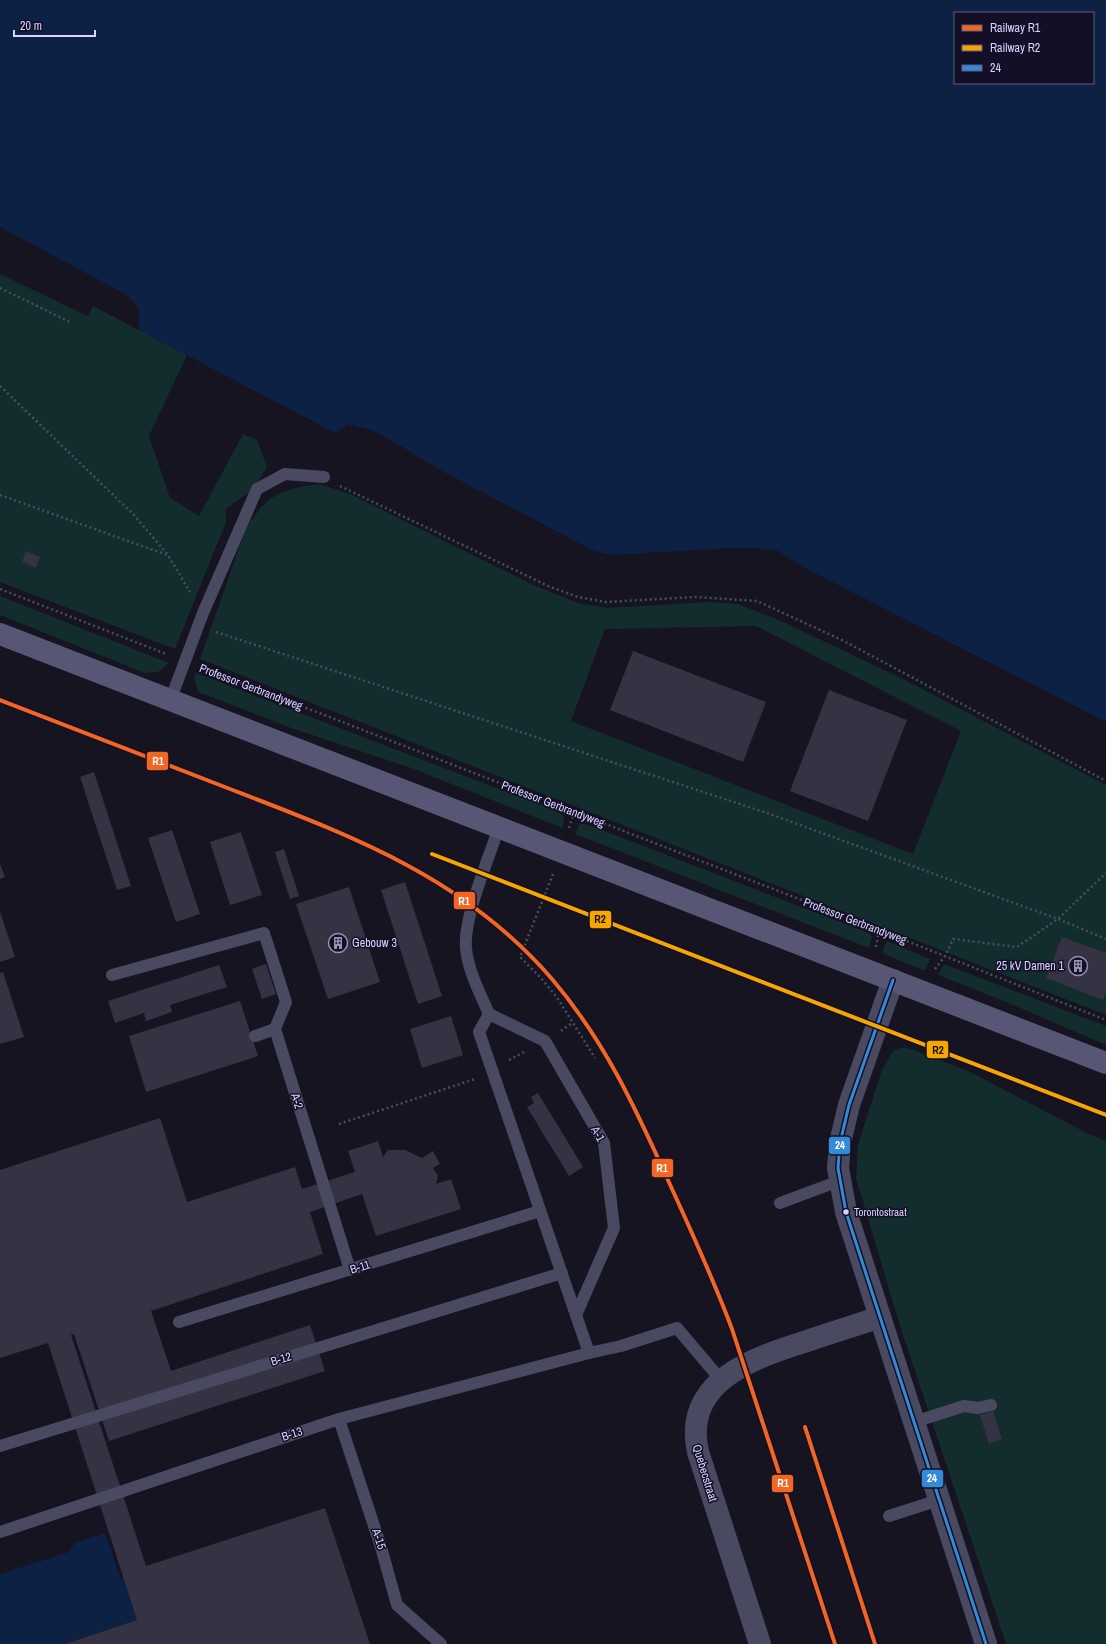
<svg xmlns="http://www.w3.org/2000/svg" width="1106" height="1644" font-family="'Archivo Narrow',sans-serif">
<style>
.green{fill:#132c2d;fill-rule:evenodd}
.water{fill:#0d2144;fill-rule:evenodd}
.building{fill:#343243}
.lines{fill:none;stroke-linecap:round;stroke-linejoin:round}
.path{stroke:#44505f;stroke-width:2.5;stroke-dasharray:2 3;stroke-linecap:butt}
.lane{stroke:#4a4962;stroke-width:12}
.street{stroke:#4a4962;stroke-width:22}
.secondary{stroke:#575674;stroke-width:22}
.bus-1-casing{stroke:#130f26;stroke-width:6}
.bus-1{stroke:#338bd7;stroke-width:3}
.rail-1-casing{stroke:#130f26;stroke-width:7}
.rail-2-casing{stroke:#130f26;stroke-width:7}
.rail-1{stroke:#f26522;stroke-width:4}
.rail-2{stroke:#f7a600;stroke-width:4}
.bus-dot{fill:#d9d4ff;stroke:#130f26;stroke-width:1.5}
.labels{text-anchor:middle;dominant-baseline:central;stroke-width:3;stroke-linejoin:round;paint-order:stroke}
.bus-label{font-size:11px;fill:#d9d4ff;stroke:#130f26;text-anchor:start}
.street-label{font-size:12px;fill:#d9d4ff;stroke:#130f26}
.poi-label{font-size:12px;fill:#d9d4ff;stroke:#130f26;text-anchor:start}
.line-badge{stroke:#130f26;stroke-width:1.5}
.badge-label{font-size:11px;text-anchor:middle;font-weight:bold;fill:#fff}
.pale-badge-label{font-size:11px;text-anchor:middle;font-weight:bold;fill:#111}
</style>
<rect width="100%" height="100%" fill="#161421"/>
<g class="green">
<path d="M 0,274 L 88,316 L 93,306 L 187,355 L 149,436 L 170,498 L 199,516 L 243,434 L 257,440 L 267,467 L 253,489 L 226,509 L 226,522 L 175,649 L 0,582 Z"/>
<path d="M 319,484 L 350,494 L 533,585 L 578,603 L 607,608 L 710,602 L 738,604 L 781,621 L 901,678 L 1106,785 L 1106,1015 L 200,659 L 246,528 C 267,495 281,489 319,484 ZM 756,626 L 961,731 L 913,854 L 571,721 L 605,629 Z"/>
<path d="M 0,596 L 169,663 L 158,672 L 145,673 L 0,615 Z"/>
<path d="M 196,673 L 551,809 L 563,815 L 564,823 L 562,828 L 414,769 L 294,729 L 198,692 L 194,678 Z"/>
<path d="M 580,824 L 585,824 L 602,830 L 869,933 L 872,937 L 869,948 L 575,834 Z"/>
<path d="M 887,941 L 930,959 L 925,971 L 882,953 Z"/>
<path d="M 944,964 L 1106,1026 L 1106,1045 L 1006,1002 L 938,975 Z"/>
<path d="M 902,1047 L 911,1049 L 968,1071 L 1089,1134 L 1106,1141 L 1106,1644 L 1006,1644 L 900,1326 L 856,1178 L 858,1144 L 882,1070 L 893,1051 Z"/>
</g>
<g class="water">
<path d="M 0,0 L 1106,0 L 1106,722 L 803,567 L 778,551 L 758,548 L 731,548 L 613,555 L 594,551 L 444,472 L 375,431 L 348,424 L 335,433 L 139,330 L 139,309 L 127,295 L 0,227 ZM 955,13 L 1093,13 L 1093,83 L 955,83 Z"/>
<path d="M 105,1533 L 121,1579 L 124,1578 L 137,1620 L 64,1644 L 0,1644 L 0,1574 L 69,1552 L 75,1543 Z"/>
</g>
<g class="building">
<path d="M 26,551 L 40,557 L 36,568 L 22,562 Z"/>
<path d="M 633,651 L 766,702 L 743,762 L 610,710 Z"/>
<path d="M 829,690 L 907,720 L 868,821 L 790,791 Z"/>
<path d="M 94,772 L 131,886 L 117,890 L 80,777 Z"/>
<path d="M 172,830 L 200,914 L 176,922 L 148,838 Z"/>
<path d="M 241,832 L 262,895 L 230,905 L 210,842 Z"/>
<path d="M 284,849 L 299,896 L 290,899 L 275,852 Z"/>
<path d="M 0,864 L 5,877 L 0,879 Z"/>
<path d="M 405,882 L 442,996 L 418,1004 L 381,890 Z"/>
<path d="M 349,887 L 380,982 L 328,999 L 296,904 Z"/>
<path d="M 0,912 L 15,957 L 0,962 Z"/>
<path d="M 1062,937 L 1106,953 L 1106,991 L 1103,1000 L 1046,978 Z"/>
<path d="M 266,964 L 276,994 L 262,999 L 252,969 Z"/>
<path d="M 219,965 L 227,987 L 170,1005 L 172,1012 L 146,1021 L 144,1013 L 115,1023 L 108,1001 Z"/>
<path d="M 3,972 L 24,1037 L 0,1044 L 0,973 Z"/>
<path d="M 240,1001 L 258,1056 L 146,1092 L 129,1036 Z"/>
<path d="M 451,1016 L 463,1055 L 422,1068 L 410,1029 Z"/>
<path d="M 538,1093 L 583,1167 L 569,1176 L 527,1107 L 534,1103 L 531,1097 Z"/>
<path d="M 160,1118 L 187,1202 L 295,1167 L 302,1189 L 355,1172 L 348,1151 L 378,1141 L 383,1157 L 388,1150 L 405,1150 L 422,1158 L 433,1151 L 440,1164 L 433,1168 L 438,1176 L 436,1184 L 451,1179 L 461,1209 L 376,1236 L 362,1194 L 310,1212 L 323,1254 L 151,1311 L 171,1371 L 310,1325 L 325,1371 L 109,1441 L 74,1334 L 71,1335 L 146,1566 L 325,1508 L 370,1644 L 65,1644 L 137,1620 L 48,1343 L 0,1358 L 0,1170 Z"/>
<path d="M 993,1411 L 1002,1439 L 989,1444 L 980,1415 Z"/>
</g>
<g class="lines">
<g class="path">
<path d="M 0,288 L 70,322"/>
<path d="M 0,386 L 134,515 L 168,555 L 190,592"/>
<path d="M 340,486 L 548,586 L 578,597 L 606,602 L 695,597 L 757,601 L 844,641 L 1106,781"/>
<path d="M 0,495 L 167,555"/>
<path d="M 0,589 L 166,654"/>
<path d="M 216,632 L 767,813 L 1058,919 L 1106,939"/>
<path d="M 203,668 L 879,930 L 1106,1020"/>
<path d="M 569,828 L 574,812"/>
<path d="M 553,874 L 520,957 L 541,978 L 558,999 L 595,1058"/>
<path d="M 876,947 L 879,930"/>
<path d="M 935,969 L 945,956 L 953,939 L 1017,947 L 1058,919 L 1106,873"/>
<path d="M 561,1031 L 572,1023"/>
<path d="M 509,1060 L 524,1052"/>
<path d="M 339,1124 L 475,1079"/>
</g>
<g class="lane">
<path d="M 170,701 L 203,613 L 257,489 L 285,474 L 324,477"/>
<path d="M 499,827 C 489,858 463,918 466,948 C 468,971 480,993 489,1014 L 545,1041 L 604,1143 L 614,1228 L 576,1315"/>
<path d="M 112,975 L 264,933 L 286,1002 L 275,1029 L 350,1270"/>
<path d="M 489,1014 L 479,1032 L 589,1353 L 621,1346 L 677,1328 L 721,1380"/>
<path d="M 255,1036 L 275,1029"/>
<path d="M 780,1203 L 839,1181"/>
<path d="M 179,1322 L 540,1211"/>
<path d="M 339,1419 L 381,1547 L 397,1605 L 441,1644"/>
<path d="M 914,1422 L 964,1406 L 978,1408 L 991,1405"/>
<path d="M 0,1446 L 562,1273"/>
<path d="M 889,1516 L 939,1500"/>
<path d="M 0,1532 L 339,1419 L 589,1353"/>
</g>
<g class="street">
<path d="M 893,980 L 849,1105 L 840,1143 L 838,1168 L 846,1212 L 986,1644"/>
<path d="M 760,1644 L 698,1452 C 682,1380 756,1357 810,1340 C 833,1332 857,1325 880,1317"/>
</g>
<path class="secondary" d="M 0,634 L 1106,1063"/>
<defs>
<path id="bus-1" d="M 893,980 L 849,1105 L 840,1143 L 838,1168 L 846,1212 L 986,1644"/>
</defs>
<use href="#bus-1" class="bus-1-casing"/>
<use href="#bus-1" class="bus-1"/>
<defs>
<g id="rail-1">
<path d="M 0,700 C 76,730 153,759 230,789 C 352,836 464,877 552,979 C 604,1040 635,1107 667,1178 C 690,1228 713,1278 732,1329 L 835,1644"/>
<path d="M 805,1427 L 875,1644"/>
</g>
<path id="rail-2" d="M 432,854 L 1106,1115"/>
</defs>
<use href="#rail-1" class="rail-1-casing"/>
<use href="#rail-2" class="rail-2-casing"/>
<use href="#rail-1" class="rail-1"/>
<use href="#rail-2" class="rail-2"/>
</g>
<defs>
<symbol id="building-ring" viewBox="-11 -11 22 22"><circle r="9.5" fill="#130f26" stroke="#9591b1" stroke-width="1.5"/><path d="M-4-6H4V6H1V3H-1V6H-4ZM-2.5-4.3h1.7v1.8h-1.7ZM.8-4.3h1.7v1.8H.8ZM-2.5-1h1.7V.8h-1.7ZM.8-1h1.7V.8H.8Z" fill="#9591b1"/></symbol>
</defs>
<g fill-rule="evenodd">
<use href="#building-ring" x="327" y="932" width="22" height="22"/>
<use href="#building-ring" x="1067" y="955" width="22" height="22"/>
</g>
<circle class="bus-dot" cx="846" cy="1212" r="3.5"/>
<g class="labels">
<g class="bus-label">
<text x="854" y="1212">Torontostraat</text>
</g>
<g class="street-label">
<text transform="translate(251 687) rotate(21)">Professor Gerbrandyweg</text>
<text transform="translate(553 804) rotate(21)">Professor Gerbrandyweg</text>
<text transform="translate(855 921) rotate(21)">Professor Gerbrandyweg</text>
<text transform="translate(297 1101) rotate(73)">A-2</text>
<text transform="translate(598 1134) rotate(62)">A-1</text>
<text transform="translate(360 1267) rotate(-17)">B-11</text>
<text transform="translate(281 1359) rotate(-17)">B-12</text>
<text transform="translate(292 1434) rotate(-18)">B-13</text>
<text transform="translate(705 1473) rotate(73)">Quebecstraat</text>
<text transform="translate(379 1539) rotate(72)">A-15</text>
</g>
<g class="poi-label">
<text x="352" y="943">Gebouw 3</text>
<text x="1064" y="966" text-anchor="end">25 kV Damen 1</text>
</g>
</g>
<g class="line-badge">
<rect x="146" y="751" width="23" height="20" rx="4" fill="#f26522"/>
<rect x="453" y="891" width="23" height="19" rx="4" fill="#f26522"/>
<rect x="589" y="910" width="23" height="19" rx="4" fill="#f7a600"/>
<rect x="926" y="1040" width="23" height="19" rx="4" fill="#f7a600"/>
<rect x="828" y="1136" width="23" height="19" rx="4" fill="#338bd7"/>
<rect x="651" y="1158" width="23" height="20" rx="4" fill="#f26522"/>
<rect x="921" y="1469" width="23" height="19" rx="4" fill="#338bd7"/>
<rect x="771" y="1474" width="23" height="19" rx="4" fill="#f26522"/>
</g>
<g class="badge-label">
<text x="158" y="765">R1</text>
<text x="464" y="905">R1</text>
<text x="840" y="1149">24</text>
<text x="662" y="1172">R1</text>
<text x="932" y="1482">24</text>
<text x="783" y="1487">R1</text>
</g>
<g class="pale-badge-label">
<text x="600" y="923">R2</text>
<text x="938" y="1054">R2</text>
</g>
<rect x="954" y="12" width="140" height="72" fill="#130f26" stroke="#625e7d"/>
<rect x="962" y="25" width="20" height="6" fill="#f26522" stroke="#625e7d"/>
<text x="990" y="32" font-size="12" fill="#d9d4ff">Railway R1</text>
<rect x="962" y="45" width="20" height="6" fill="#f7a600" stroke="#625e7d"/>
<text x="990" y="52" font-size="12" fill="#d9d4ff">Railway R2</text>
<rect x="962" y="65" width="20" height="6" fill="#338bd7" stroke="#625e7d"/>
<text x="990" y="72" font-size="12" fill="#d9d4ff">24</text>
<path d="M14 30v6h81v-6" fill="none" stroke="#d9d4ff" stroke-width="2"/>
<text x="20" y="30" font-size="12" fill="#d9d4ff" stroke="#130f26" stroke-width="3" paint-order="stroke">20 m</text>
</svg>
